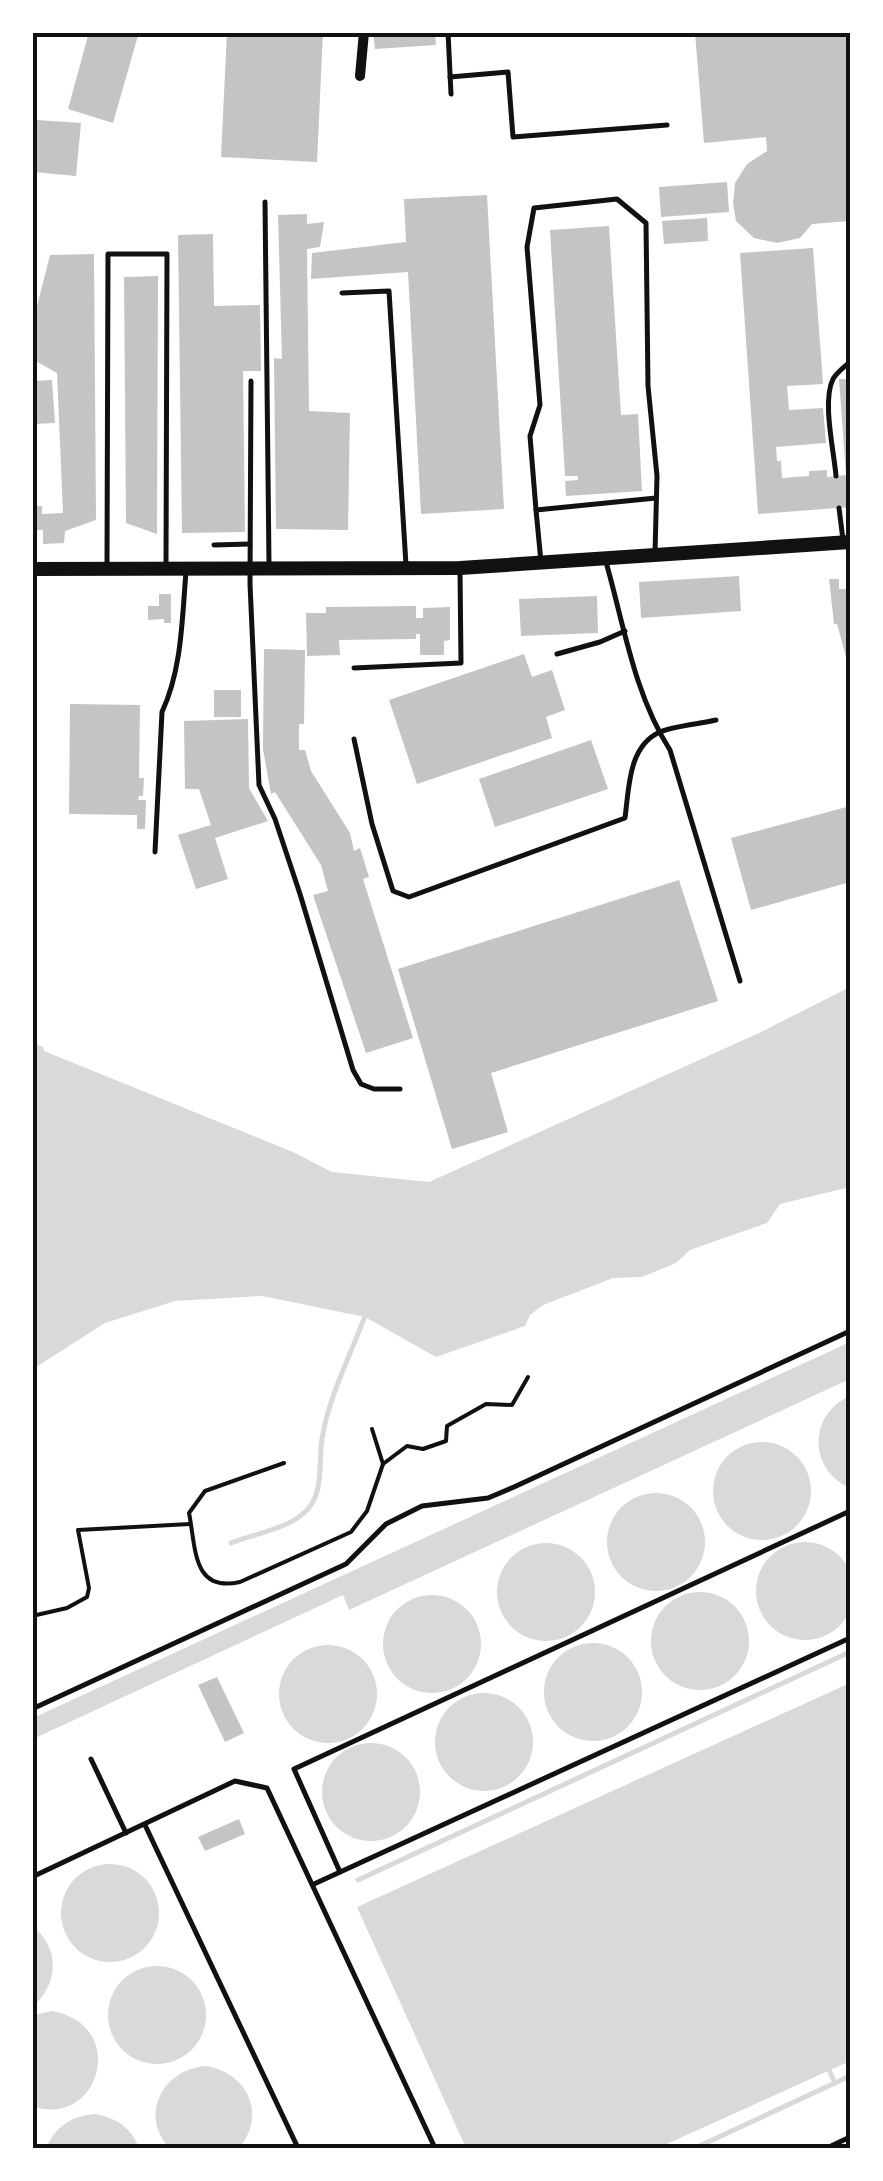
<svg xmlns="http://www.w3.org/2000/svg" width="883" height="2181" font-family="'Exo 2',sans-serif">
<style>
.water{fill:#d9d9d9}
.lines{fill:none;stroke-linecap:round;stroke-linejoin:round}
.stream{stroke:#d9d9d9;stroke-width:5}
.building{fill:#c4c4c4}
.path{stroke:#111;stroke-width:4}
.service{stroke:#111;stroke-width:5}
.minor{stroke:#111;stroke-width:10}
.tertiary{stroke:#111;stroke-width:14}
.neatline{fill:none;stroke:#111;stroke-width:4}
</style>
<rect width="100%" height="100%" fill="#fff"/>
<g class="water">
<path d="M 850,987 L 850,1187 L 780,1204 L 767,1223 L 690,1250 L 676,1263 L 642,1277 L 613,1278 L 543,1305 L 530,1315 L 525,1326 L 436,1357 L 365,1317 L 262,1296 L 175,1301 L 105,1323 L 33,1369 L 33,1042 L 43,1047 L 44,1051 L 293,1152 L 332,1172 L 429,1182 L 759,1033 Z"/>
<path d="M 850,1342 L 850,1379 L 349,1610 L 343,1595 L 33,1739 L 33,1718 Z"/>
<path d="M 850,1396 L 850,1488 C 808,1470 808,1414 850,1396 Z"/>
<circle cx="762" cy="1491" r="49"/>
<circle cx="656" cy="1542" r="49"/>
<circle cx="805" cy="1591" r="49"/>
<circle cx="546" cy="1592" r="49"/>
<circle cx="700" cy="1641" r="49"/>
<circle cx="432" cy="1644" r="49"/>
<circle cx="593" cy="1692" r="49"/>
<circle cx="328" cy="1694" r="49"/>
<path d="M 850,1683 L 850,2061 L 658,2148 L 466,2148 L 357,1907 Z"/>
<circle cx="484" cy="1742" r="49"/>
<circle cx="371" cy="1792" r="49"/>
<circle cx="110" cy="1913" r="49"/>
<path d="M 32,1926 C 60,1947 59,1984 33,2006 Z"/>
<circle cx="157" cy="2015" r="49"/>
<path d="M 52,2011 C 130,2025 99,2130 32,2106 L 33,2015 Z"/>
<path d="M 206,2066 C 248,2073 267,2115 239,2148 L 169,2148 C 139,2114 163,2069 206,2066 Z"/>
<path d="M 95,2114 C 117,2118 131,2128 139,2148 L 46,2148 C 56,2126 71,2116 95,2114 Z"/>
</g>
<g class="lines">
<g class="stream">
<path d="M 231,1543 C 254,1534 286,1529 304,1513 C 325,1495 318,1463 322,1439 C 329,1395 351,1355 366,1313"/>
<path d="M 358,1880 L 850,1652"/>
<path d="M 829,2070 L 835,2083"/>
<path d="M 695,2148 L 850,2076"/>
</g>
</g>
<g class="building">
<path d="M 89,32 L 139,32 L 113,123 L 68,109 Z"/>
<path d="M 227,32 L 323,32 L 317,162 L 221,157 Z"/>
<path d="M 373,32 L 435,32 L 436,45 L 375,49 Z"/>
<path d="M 695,32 L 850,32 L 850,221 L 812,224 L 800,238 L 777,243 L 754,238 L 736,221 L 733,203 L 735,183 L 747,164 L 767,151 L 766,137 L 704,143 Z"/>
<path d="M 37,120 L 81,123 L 76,176 L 33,172 Z"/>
<path d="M 727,182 L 729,212 L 661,217 L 659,187 Z"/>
<path d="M 487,195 L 504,509 L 421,514 L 408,272 L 311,279 L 312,253 L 406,242 L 404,199 Z"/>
<path d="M 307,214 L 307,224 L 324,222 L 320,247 L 307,249 L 309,411 L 350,413 L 348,530 L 276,529 L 274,358 L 282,359 L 278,215 Z"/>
<path d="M 707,218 L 708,241 L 664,244 L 662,221 Z"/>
<path d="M 609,226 L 621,415 L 638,414 L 642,491 L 566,496 L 565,481 L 578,480 L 578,476 L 565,476 L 550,230 Z"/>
<path d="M 213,234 L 214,306 L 260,305 L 261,371 L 243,371 L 245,532 L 182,533 L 178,235 Z"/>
<path d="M 813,248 L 823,384 L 787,386 L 789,410 L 823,408 L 826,443 L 776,447 L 777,461 L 781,461 L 782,478 L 809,476 L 809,471 L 827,470 L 827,477 L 846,475 L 839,379 L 850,379 L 850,507 L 758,514 L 740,253 Z"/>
<path d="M 94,254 L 96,520 L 65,531 L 64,543 L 43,544 L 43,530 L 33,530 L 33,506 L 42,506 L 42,514 L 63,513 L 57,373 L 32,359 L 32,326 L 50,255 Z"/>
<path d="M 158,276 L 157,534 L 126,523 L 124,277 Z"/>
<path d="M 52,380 L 55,423 L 34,424 L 32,381 Z"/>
<path d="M 739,576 L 741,611 L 641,618 L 639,582 Z"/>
<path d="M 829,579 L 839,579 L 839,589 L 850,589 L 850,672 L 837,624 L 834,624 Z"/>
<path d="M 159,594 L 171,594 L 171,623 L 164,623 L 164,619 L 148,620 L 148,606 L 159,606 Z"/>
<path d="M 597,596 L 598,633 L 521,636 L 519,599 Z"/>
<path d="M 416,606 L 416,618 L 423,618 L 423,608 L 450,607 L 450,640 L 444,641 L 444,655 L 420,655 L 420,634 L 416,634 L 416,639 L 339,640 L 340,655 L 307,656 L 306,613 L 326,613 L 326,607 Z"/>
<path d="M 264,649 L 305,650 L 304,724 L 299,724 L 299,750 L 305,750 L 311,771 L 350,833 L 354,851 L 360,848 L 369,877 L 363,879 L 413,1038 L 366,1053 L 313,895 L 328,891 L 321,865 L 275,792 L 271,794 L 263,749 Z"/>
<path d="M 524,654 L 532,677 L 552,670 L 565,710 L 546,717 L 552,738 L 417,784 L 389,700 Z"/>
<rect x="214" y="690" width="27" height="27"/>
<path d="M 70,704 L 140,705 L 139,778 L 144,778 L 143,796 L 139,796 L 138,800 L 146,800 L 145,829 L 137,829 L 137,815 L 69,814 Z"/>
<path d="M 248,719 L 249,788 L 268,821 L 215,838 L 228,879 L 196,889 L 178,835 L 211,825 L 199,789 L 185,789 L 184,721 Z"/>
<path d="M 591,740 L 608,789 L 495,827 L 479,779 Z"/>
<path d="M 850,806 L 850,882 L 751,910 L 731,838 Z"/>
<path d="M 679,880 L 718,1001 L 491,1073 L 508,1132 L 452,1149 L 398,969 Z"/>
<path d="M 217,1677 L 244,1733 L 225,1742 L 198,1685 Z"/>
<path d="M 239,1819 L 245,1834 L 205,1851 L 198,1837 Z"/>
</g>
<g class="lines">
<g class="path">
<path d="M 284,1463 L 205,1491 L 189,1513 C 196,1547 192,1593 240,1582 L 351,1532 L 367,1511 L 383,1464 L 372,1429"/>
<path d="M 383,1464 L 407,1446 L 423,1449 L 446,1441 L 447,1426 L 486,1404 L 512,1405 L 528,1377"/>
<path d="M 32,1616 L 67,1608 L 87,1597 L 89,1588 L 78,1530 L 190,1524"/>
</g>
<g class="service">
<path d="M 448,32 L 451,94"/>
<path d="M 450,77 L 508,72 L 513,137 L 667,125"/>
<path d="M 265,202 L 269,564"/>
<path d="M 342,293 L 389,291 L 406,565"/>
<path d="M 251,381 L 250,584 L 259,785 L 275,819 L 300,894 L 353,1070 L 361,1084 L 374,1089 L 400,1089"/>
<path d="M 836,476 C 834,451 822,401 833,379 C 837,372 844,367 850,362"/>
<path d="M 839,508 L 843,540"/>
<path d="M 536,510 L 541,562"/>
<path d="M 214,545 L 250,544"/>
<path d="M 655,553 L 657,476 L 648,386 L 646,223 L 617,199 L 534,208 L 527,247 L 540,405 L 530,436 L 536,510 L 656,498"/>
<path d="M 606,562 C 624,625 634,694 670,750 L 740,981"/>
<path d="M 107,565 L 108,254 L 167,254 L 166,567"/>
<path d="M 557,654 L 600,642 L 625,631"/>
<path d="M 354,668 L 461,663 L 460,571"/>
<path d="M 354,739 L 372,824 L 393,891 L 409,897 L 625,818 C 629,789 628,746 660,732 C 673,726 700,724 716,720"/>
<path d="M 155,852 L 162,712 C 182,669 182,619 186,572"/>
<path d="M 32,1709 L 346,1564 L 386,1524 L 422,1506 L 488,1498 L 514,1487 L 850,1331"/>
<path d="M 91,1759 L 126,1833"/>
<path d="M 145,1825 L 298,2148"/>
<path d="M 340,1872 L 294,1769 L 850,1511"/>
<path d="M 32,1877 L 235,1781 L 267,1788 L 435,2148"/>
<path d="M 314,1884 L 850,1638"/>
<path d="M 827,2148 L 850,2137"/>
</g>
<path class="minor" d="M 360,76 L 364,32"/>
<path class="tertiary" d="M 32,569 L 460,568 L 850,542"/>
</g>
<rect width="883" height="2181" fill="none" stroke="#ffffff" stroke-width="70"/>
<rect x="35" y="35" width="813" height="2111" class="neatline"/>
</svg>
